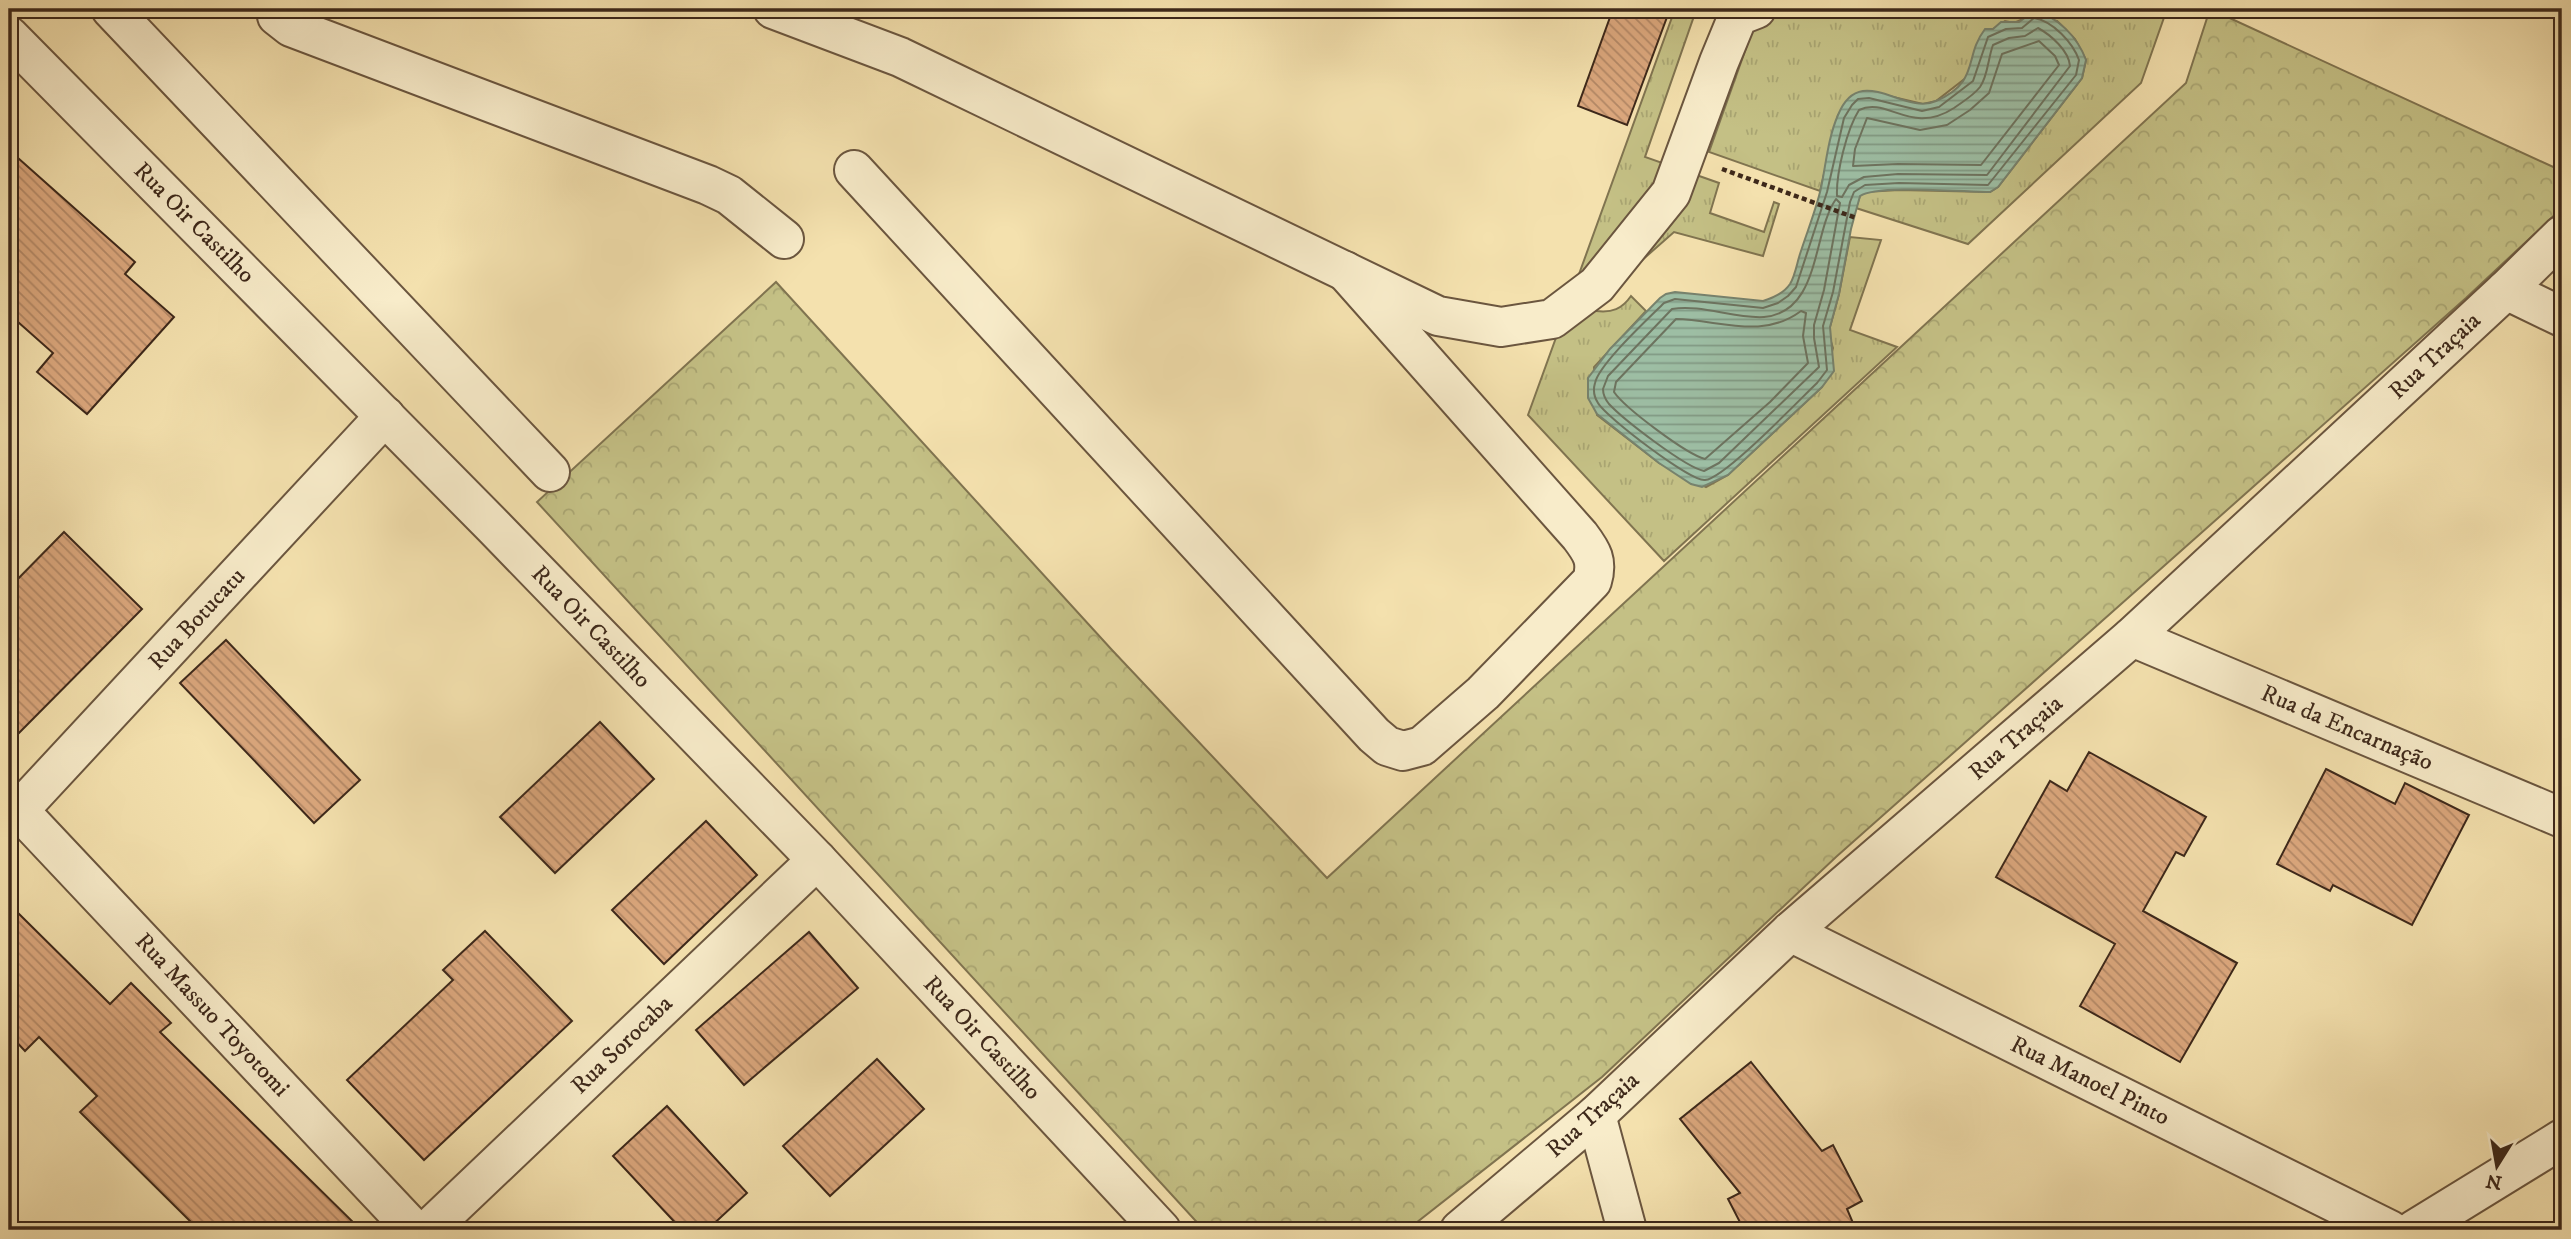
<svg xmlns="http://www.w3.org/2000/svg" width="2571" height="1239" font-family="'IM FELL DW Pica',serif">
<style>
.grass{fill:url(#grass-tufts);stroke:#807450;stroke-width:2}
.forest{fill:url(#forest-crowns);stroke:#807450;stroke-width:2}
.water{fill:url(#water-rules);stroke:#77826d;stroke-width:2}
.lines{fill:none;stroke-linecap:round;stroke-linejoin:round}
.shore{stroke:#6d735f;stroke-width:2}
.building{fill:url(#building-back-hatch);stroke:#3d281a;stroke-width:2}
.minor-casing{stroke:#6b563f;stroke-width:42}
.path{stroke:#3d281a;stroke-width:4.5;stroke-dasharray:5 3.5;stroke-linecap:butt}
.minor{stroke:#f8ecca;stroke-width:38}
.labels{text-anchor:middle;dominant-baseline:central;stroke-width:7;stroke-linejoin:round;paint-order:stroke}
.street-label{font-size:24px;fill:#3d281a;stroke:#f8ecca}
</style>
<defs>
<pattern id="grass-tufts" width="24" height="20" patternUnits="userSpaceOnUse" patternTransform="scale(1.75)"><rect width="24" height="20" fill="#c4c085"/><path d="M3 7l-1-3M5 7V3M7 7l1-3M15 17l-1-3M17 17v-4M19 17l1-3" fill="none" stroke="#a9a572"/></pattern>
<pattern id="forest-crowns" width="20" height="18" patternUnits="userSpaceOnUse" patternTransform="scale(1.75)"><rect width="20" height="18" fill="#c4c085"/><path d="M2 6a3 3 0 1 1 6 0M12 15a3 3 0 1 1 6 0" fill="none" stroke="#a9a572"/></pattern>
<pattern id="water-rules" width="6" height="5" patternUnits="userSpaceOnUse" patternTransform="scale(1.75)"><rect width="6" height="5" fill="#9dbea4"/><path d="M0 2.5h6" fill="none" stroke="#819a85"/></pattern>
<pattern id="building-back-hatch" width="6" height="6" patternUnits="userSpaceOnUse" patternTransform="scale(1.75)"><rect width="6" height="6" fill="#dba77d"/><path d="M-1 5l2 2M0 0l6 6M5-1l2 2" fill="none" stroke="#b38866"/></pattern>
</defs>
<rect width="100%" height="100%" fill="#f4e1ae"/>
<filter id="stains"><feTurbulence type="fractalNoise" baseFrequency=".00286" numOctaves="4"/><feColorMatrix values="0 0 0 0 .2 0 0 0 0 .09 0 0 0 0 .02 0 0 0 .5 -.17"/></filter>
<radialGradient id="worn" r=".72"><stop offset=".6" stop-color="#630" stop-opacity="0"/><stop offset="1" stop-color="#630" stop-opacity=".3"/></radialGradient>
<g class="grass">
<path d="M 1675,9 L 1694,16 L 1645,157 L 1719,183 L 1710,213 L 1764,232 L 1774,202 L 1779,204 L 1763,256 L 1674,232 L 1598,299 L 1596,311 C 1612,313 1622,309 1631,296 L 1646,311 L 1594,367 L 1597,415 L 1659,463 L 1706,487 L 1728,475 L 1822,387 L 1833,348 L 1829,336 L 1830,327 L 1839,294 L 1850,237 L 1881,240 L 1850,330 L 1897,347 L 1664,561 L 1528,415 Z"/>
<path d="M 1786,9 L 2167,9 L 2141,83 L 1968,244 L 1856,208 L 1860,196 L 1865,192 L 1899,190 L 1990,192 L 1998,187 L 2082,78 L 2086,60 L 2075,39 L 2057,21 L 2025,18 L 2014,23 L 2005,21 L 1993,29 L 1988,29 L 1967,77 L 1936,101 L 1923,104 L 1868,91 L 1838,115 L 1820,191 L 1709,152 L 1755,23 Z"/>
</g>
<path class="forest" d="M 2210,9 L 2562,171 L 2562,208 L 2466,298 L 1836,857 L 1602,1077 L 1407,1230 L 1204,1230 L 537,502 L 776,282 L 1112,650 L 1327,878 L 2186,83 Z"/>
<path class="water" d="M 2034,11 C 2058,16 2078,38 2086,60 L 2082,78 L 1998,187 L 1990,192 C 1965,192 1877,184 1860,196 L 1851,229 L 1839,294 L 1830,327 L 1834,371 L 1822,387 L 1728,475 L 1702,487 L 1691,484 L 1659,463 L 1597,414 L 1588,398 L 1588,378 L 1610,349 L 1660,298 L 1666,294 L 1675,292 L 1763,301 C 1773,298 1784,293 1790,284 C 1795,276 1797,263 1800,254 C 1807,232 1816,210 1821,188 C 1826,164 1828,138 1838,115 C 1860,61 1903,116 1936,101 C 1981,81 1963,58 1985,29 L 1993,29 L 2001,22 L 2019,22 Z"/>
<g class="lines">
<g class="shore">
<path d="M 2034,18 C 2053,21 2073,43 2079,60 L 2076,75 L 1988,185 L 1899,183 L 1865,185 L 1854,192 L 1850,202 L 1833,292 L 1823,326 L 1827,370 L 1817,383 C 1799,400 1725,478 1705,480 C 1691,482 1606,417 1598,403 C 1594,397 1593,390 1595,383 C 1599,364 1649,318 1664,303 L 1675,299 L 1763,308 L 1778,303 L 1788,296 L 1796,287 L 1827,192 L 1844,118 L 1852,105 L 1858,99 L 1869,98 L 1922,111 L 1939,107 L 1973,81 L 1988,37 L 2006,29 L 2022,28 Z"/>
<path d="M 2038,28 C 2051,35 2069,51 2070,66 L 1987,175 L 1898,174 L 1864,177 L 1849,185 L 1842,197 L 1837,196 C 1836,173 1847,129 1859,110 C 1887,96 1911,136 1954,108 C 1962,102 1973,96 1980,87 C 1988,76 1988,58 1993,45 L 2009,38 L 2025,36 Z"/>
<path d="M 2039,41 L 2055,56 L 2059,65 L 1981,165 L 1898,164 L 1853,166 L 1855,149 L 1867,118 L 1920,130 L 1947,125 L 1970,110 L 1989,93 L 2002,54 Z"/>
<path d="M 1836,199 L 1840,203 L 1824,290 L 1814,325 L 1814,338 L 1819,367 L 1719,463 L 1704,471 C 1685,467 1624,420 1609,404 C 1605,399 1603,395 1603,389 L 1608,376 L 1672,309 C 1702,304 1734,319 1764,317 C 1821,312 1812,233 1836,199 Z"/>
<path d="M 1801,311 L 1806,313 L 1803,336 L 1808,363 L 1770,402 L 1705,459 C 1686,454 1625,408 1614,392 L 1616,382 L 1676,319 C 1720,320 1762,340 1801,311 Z"/>
</g>
</g>
<g class="building">
<path d="M 1613,9 L 1670,9 L 1627,125 L 1578,106 Z"/>
<path d="M 9,150 L 135,262 L 125,274 L 174,317 L 87,414 L 37,372 L 53,353 L 9,314 Z"/>
<path d="M 64,532 L 142,609 L 9,743 L 9,588 Z"/>
<path d="M 226,640 L 360,780 L 314,823 L 180,683 Z"/>
<path d="M 600,722 L 654,779 L 555,873 L 500,817 Z"/>
<path d="M 2089,752 L 2206,817 L 2184,856 L 2176,852 L 2143,911 L 2237,963 L 2180,1062 L 2080,1006 L 2115,944 L 1996,877 L 2050,781 L 2067,791 Z"/>
<path d="M 2326,769 L 2395,804 L 2405,783 L 2469,815 L 2412,925 L 2333,885 L 2330,891 L 2277,864 Z"/>
<path d="M 706,821 L 757,875 L 664,964 L 612,910 Z"/>
<path d="M 9,904 L 110,1004 L 131,983 L 171,1023 L 160,1032 L 361,1230 L 199,1230 L 80,1112 L 97,1096 L 39,1037 L 25,1051 L 9,1034 Z"/>
<path d="M 485,931 L 572,1021 L 424,1160 L 347,1080 L 453,980 L 443,970 Z"/>
<path d="M 809,932 L 858,988 L 744,1085 L 696,1030 Z"/>
<path d="M 877,1059 L 924,1109 L 830,1196 L 783,1146 Z"/>
<path d="M 1751,1062 L 1822,1151 L 1833,1145 L 1862,1201 L 1847,1209 L 1856,1230 L 1744,1230 L 1728,1199 L 1740,1193 L 1680,1119 Z"/>
<path d="M 667,1106 L 747,1193 L 707,1230 L 682,1230 L 613,1156 Z"/>
</g>
<g class="lines">
<defs>
<g id="minor">
<path d="M 111,9 L 550,472"/>
<path d="M 280,9 L 277,16 L 291,27 L 708,185 L 729,195 L 784,239"/>
<path d="M 773,9 L 900,57 L 1438,316 L 1501,327 L 1552,319 L 1597,285 L 1671,193 L 1719,62 L 1738,16 L 1756,9"/>
<path d="M 9,36 L 494,527 L 817,860 L 1161,1230"/>
<path d="M 854,170 L 1374,735 L 1387,746 L 1403,751 L 1422,746 L 1483,693 L 1592,581 C 1598,561 1592,552 1580,536 L 1345,271"/>
<path d="M 2506,290 L 2562,317"/>
<path d="M 2132,637 L 2562,818"/>
<path d="M 9,800 L 414,1230"/>
<path d="M 9,821 L 385,416"/>
<path d="M 1790,932 L 2390,1230"/>
<path d="M 1596,1115 L 1627,1230"/>
<path d="M 428,1230 L 817,860"/>
<path d="M 1460,1230 L 1596,1115 L 1790,932 L 2132,637 L 2506,290 L 2562,235"/>
<path d="M 2414,1230 L 2562,1139"/>
</g>
</defs>
<use href="#minor" class="minor-casing"/>
<path class="path" d="M 1722,169 L 1856,218"/>
<use href="#minor" class="minor"/>
</g>
<g class="labels">
<g class="street-label">
<text transform="translate(194 223) rotate(45)">Rua Oir Castilho</text>
<text transform="translate(2435 356) rotate(-43)">Rua Traçaia</text>
<text transform="translate(197 619) rotate(-47)">Rua Botucatu</text>
<text transform="translate(591 627) rotate(46)">Rua Oir Castilho</text>
<text transform="translate(2347 728) rotate(23)">Rua da Encarnação</text>
<text transform="translate(2016 738) rotate(-41)">Rua Traçaia</text>
<text transform="translate(212 1015) rotate(47)">Rua Massuo Toyotomi</text>
<text transform="translate(982 1038) rotate(47)">Rua Oir Castilho</text>
<text transform="translate(622 1045) rotate(-44)">Rua Sorocaba</text>
<text transform="translate(2090 1081) rotate(26)">Rua Manoel Pinto</text>
<text transform="translate(1593 1115) rotate(-42)">Rua Traçaia</text>
</g>
</g>
<rect width="2571" height="1239" fill="none" stroke="#f4e1ae" stroke-width="35"/>
<rect x="10" y="10" width="2550" height="1218" fill="none" stroke="#3d281a" stroke-width="3.5"/>
<rect x="18" y="18" width="2536" height="1204" fill="none" stroke="#3d281a" stroke-width="2"/>
<g transform="translate(2497 1166) rotate(191)" stroke="#f8ecca" stroke-width="5" paint-order="stroke">
<path d="M0-5L12 26L0 18L-12 26Z" fill="#3d281a"/>
<text y="-10" font-size="19" font-weight="bold" text-anchor="middle" fill="#3d281a">N</text>
</g>
<rect width="100%" height="100%" filter="url(#stains)"/>
<rect width="100%" height="100%" fill="url(#worn)"/>
</svg>
